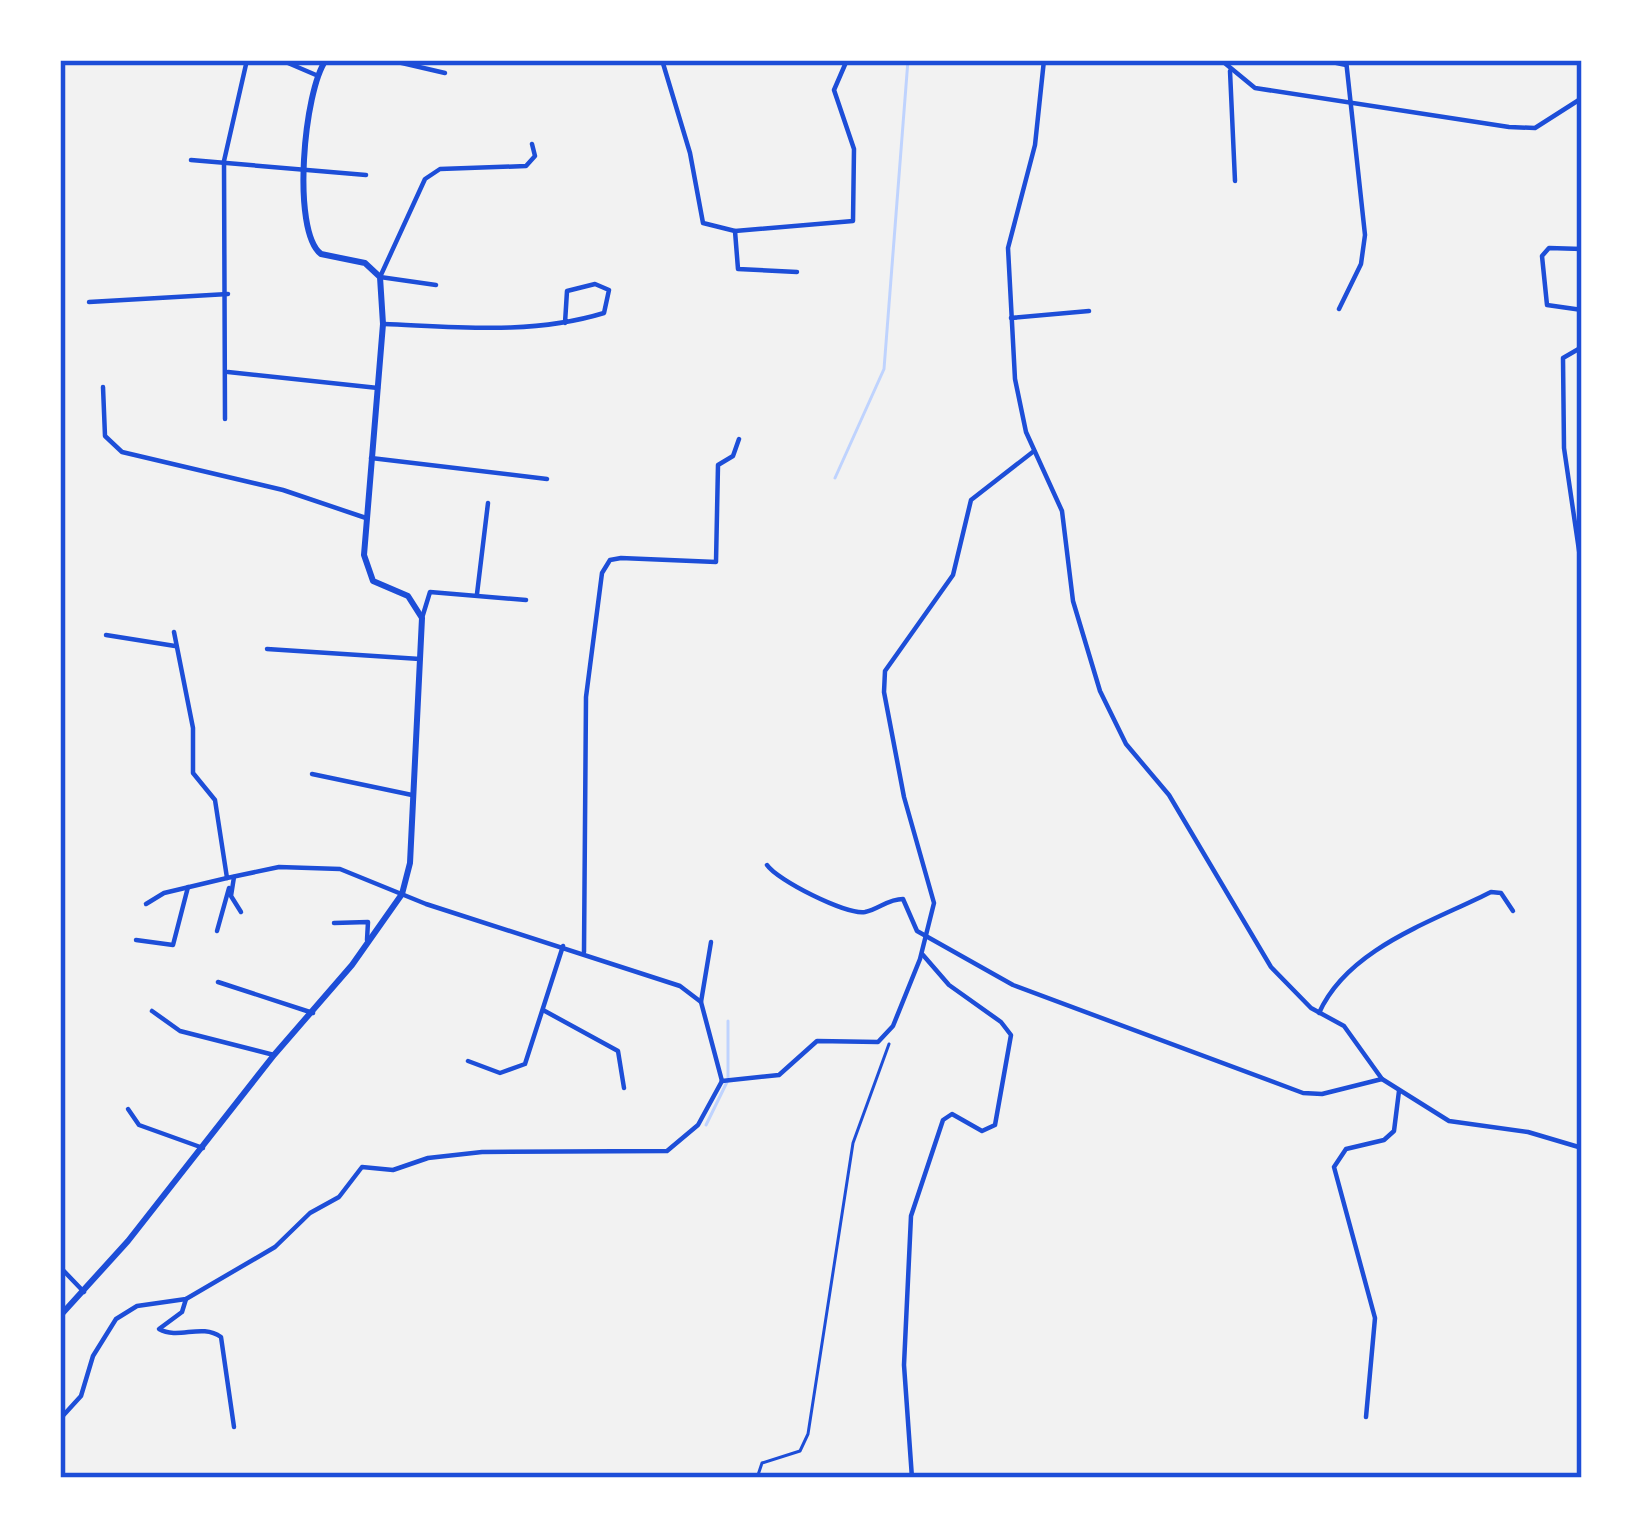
<svg xmlns="http://www.w3.org/2000/svg" width="1642" height="1538" font-family="'PT Sans Narrow',sans-serif">
<style>
.lines{fill:none;stroke-linecap:round;stroke-linejoin:round}
.stream{stroke:#bfd3fe;stroke-width:3}
.path{stroke:#1d4ed8;stroke-width:3}
.minor{stroke:#1d4ed8;stroke-width:4.5}
.tertiary{stroke:#1d4ed8;stroke-width:6}
.neatline{fill:none;stroke:#1d4ed8;stroke-width:4.5}
</style>
<rect width="100%" height="100%" fill="#f2f2f2"/>
<g class="lines">
<g class="stream">
<path d="M 835,478 L 884,369 L 908,60"/>
<path d="M 706,1125 L 728,1080 L 728,1021"/>
</g>
<path class="path" d="M 757,1478 L 762,1463 L 800,1451 L 808,1434 L 853,1143 L 889,1044"/>
<g class="minor">
<path d="M 281,60 L 316,75"/>
<path d="M 389,60 L 445,73"/>
<path d="M 662,60 L 690,153 L 703,223 L 735,231 L 853,221 L 854,149 L 834,90 L 847,60"/>
<path d="M 1044,60 L 1035,145 L 1008,248 L 1015,379 L 1026,432 L 1062,511 L 1073,601 L 1100,691 L 1126,744 L 1169,795 L 1271,967 L 1311,1008 L 1344,1026 L 1382,1079 L 1449,1121 L 1528,1132 L 1582,1148"/>
<path d="M 1221,60 L 1255,88 L 1509,127 L 1535,128 L 1582,98"/>
<path d="M 1323,60 L 1346,65"/>
<path d="M 1230,71 L 1235,181"/>
<path d="M 191,160 L 366,175"/>
<path d="M 735,231 L 738,269 L 797,272"/>
<path d="M 1582,249 L 1549,248 L 1542,256 L 1547,305 L 1582,310"/>
<path d="M 436,285 L 380,277 L 425,179 L 440,169 L 526,166 L 535,156 L 532,144"/>
<path d="M 89,302 L 228,294"/>
<path d="M 1339,309 L 1361,264 L 1365,235 L 1346,60"/>
<path d="M 1011,318 L 1089,311"/>
<path d="M 384,324 C 458,327 532,335 604,313 L 609,290 L 595,284 L 567,291 L 565,323"/>
<path d="M 1582,347 L 1563,358 L 1564,448 L 1582,571"/>
<path d="M 228,372 L 378,388"/>
<path d="M 103,387 L 105,436 L 122,452 L 283,490 L 366,518"/>
<path d="M 225,419 L 224,161 L 247,60"/>
<path d="M 371,458 L 547,479"/>
<path d="M 477,594 L 488,503"/>
<path d="M 422,618 L 430,592 L 526,600"/>
<path d="M 174,632 L 193,728 L 193,773 L 215,800 L 227,878 L 279,867 L 340,869 L 426,904 L 680,986 L 701,1002 L 722,1081"/>
<path d="M 106,635 L 175,646"/>
<path d="M 267,649 L 420,659"/>
<path d="M 312,774 L 412,795"/>
<path d="M 767,865 C 777,880 846,915 865,912 C 879,909 888,899 903,899 L 917,931 L 1013,985 L 1303,1093 L 1322,1094 L 1382,1079"/>
<path d="M 234,877 L 231,896 L 241,912"/>
<path d="M 146,904 L 164,893 L 227,878"/>
<path d="M 334,923 L 368,922 L 367,940"/>
<path d="M 217,931 L 229,888"/>
<path d="M 136,940 L 173,945 L 188,887"/>
<path d="M 584,952 L 586,697 L 602,573 L 610,560 L 621,558 L 716,562 L 718,465 L 733,456 L 739,439"/>
<path d="M 218,982 L 313,1013"/>
<path d="M 701,1002 L 711,942"/>
<path d="M 543,1010 L 618,1051 L 624,1088"/>
<path d="M 152,1011 L 180,1031 L 274,1055"/>
<path d="M 1319,1013 C 1348,948 1432,922 1491,892 L 1501,893 L 1513,911"/>
<path d="M 468,1061 L 500,1073 L 525,1064 L 563,946"/>
<path d="M 722,1081 L 779,1075 L 817,1041 L 878,1042 L 893,1026 L 920,959 L 934,903 L 904,797 L 884,692 L 885,671 L 953,575 L 971,500 L 1034,451"/>
<path d="M 128,1109 L 139,1125 L 203,1148"/>
<path d="M 60,1267 L 84,1292"/>
<path d="M 186,1299 L 182,1312 L 159,1329 C 179,1340 201,1323 221,1337 L 234,1427"/>
<path d="M 1366,1417 L 1375,1318 L 1334,1167 L 1346,1149 L 1384,1140 L 1394,1131 L 1399,1091"/>
<path d="M 60,1419 L 81,1396 L 93,1356 L 116,1319 L 137,1306 L 186,1299 L 275,1247 L 310,1213 L 339,1197 L 362,1167 L 393,1170 L 428,1158 L 482,1152 L 667,1151 L 698,1125 L 722,1081"/>
<path d="M 912,1478 L 904,1365 L 911,1216 L 943,1120 L 952,1114 L 982,1131 L 995,1125 L 1011,1035 L 1001,1022 L 949,985 L 923,955"/>
</g>
<path class="tertiary" d="M 60,1316 L 128,1241 L 274,1055 L 352,965 L 402,894 L 410,863 L 422,618 L 408,596 L 373,581 L 364,555 L 383,324 L 380,277 L 365,263 L 321,254 C 291,231 304,90 326,60"/>
</g>
<rect width="1642" height="1538" fill="none" stroke="#ffffff" stroke-width="126"/>
<rect x="63" y="63" width="1516" height="1412" class="neatline"/>
</svg>
